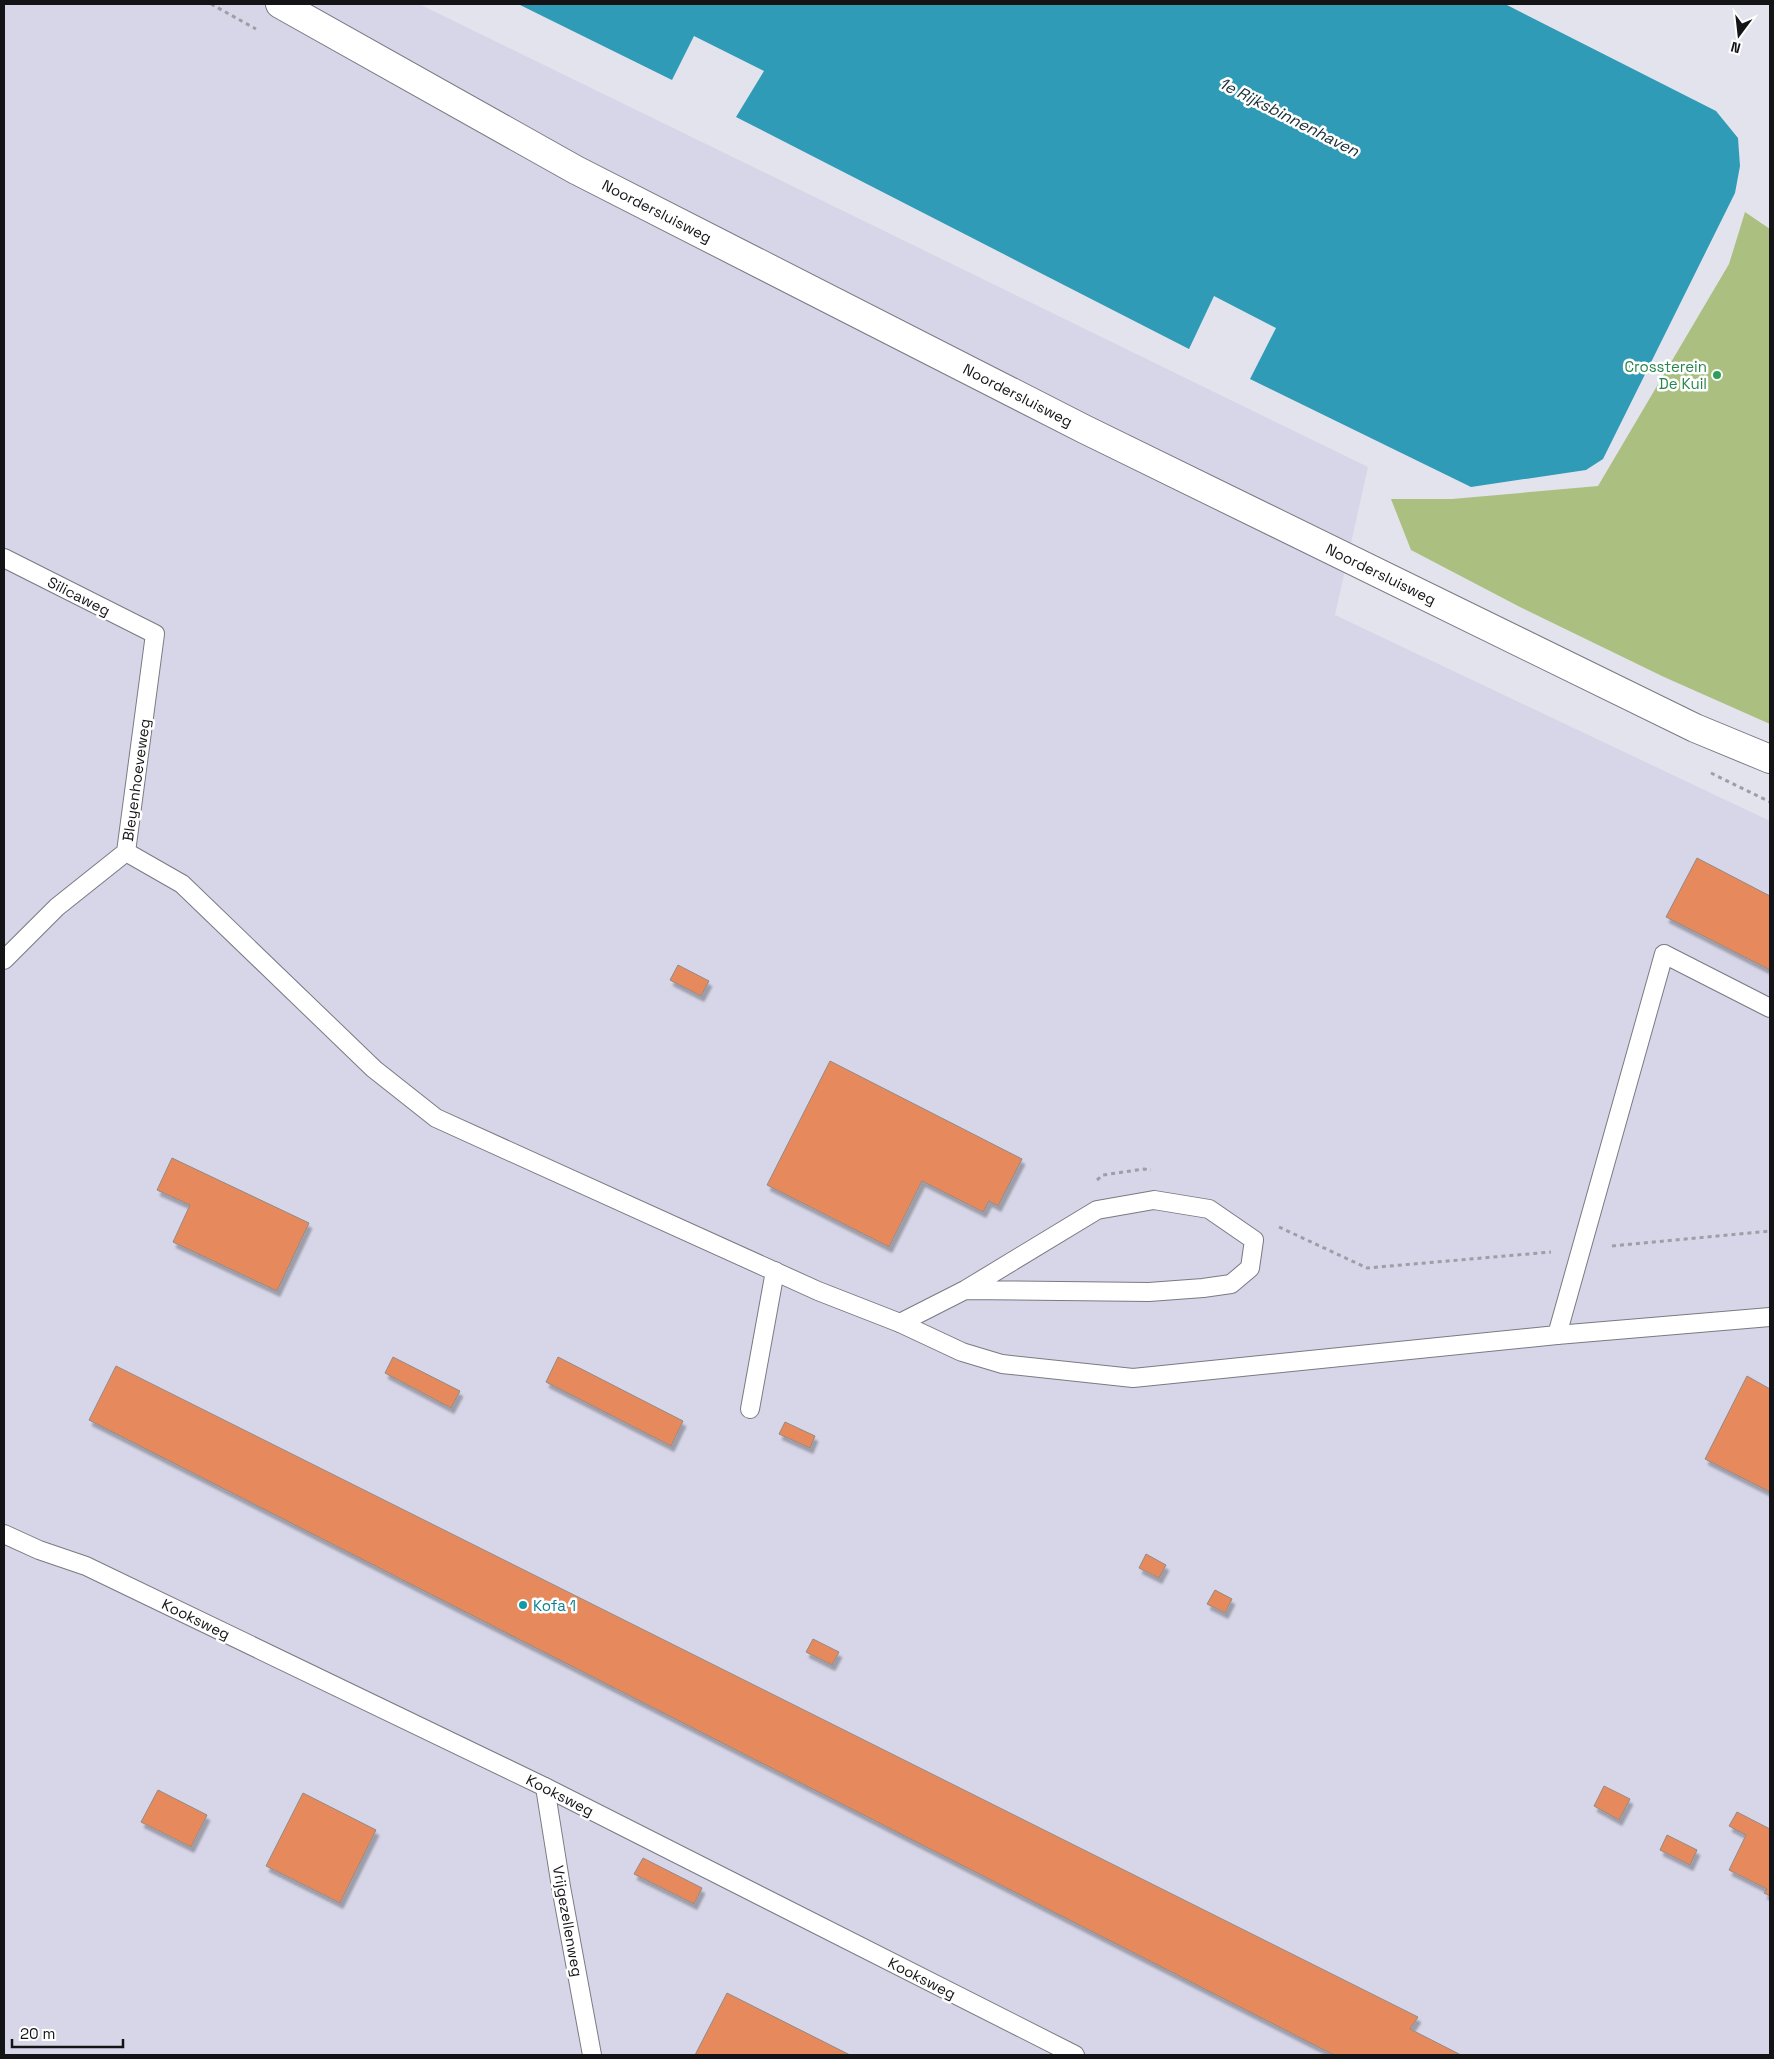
<svg xmlns="http://www.w3.org/2000/svg" width="1774" height="2059" font-family="'Space Grotesk',sans-serif">
<style>
.built{fill:#d6d6e8}
.green{fill:#abc080}
.water{fill:#309bb6}
.building{fill:#e68a5d;stroke:#938984;filter:url(#shadow)}
.lines{fill:none;stroke-linecap:round;stroke-linejoin:round}
.service-casing{stroke:#797a83;stroke-width:20}
.tertiary-casing{stroke:#797a83;stroke-width:30}
.path{stroke:#9e9ea6;stroke-width:3;stroke-dasharray:4 4;stroke-linecap:butt}
.service{stroke:#fff;stroke-width:18}
.tertiary{stroke:#fff;stroke-width:28}
.leisure-dot{fill:#2e9e5b;stroke:#fff;stroke-width:2}
.culture-dot{fill:#0f9aa8;stroke:#fff;stroke-width:2}
.labels{text-anchor:middle;dominant-baseline:central;stroke-width:5;stroke-linejoin:round;paint-order:stroke}
.street-label{font-size:15px;fill:#141417;stroke:#fff}
.leisure-label{font-size:15px;fill:#27864d;stroke:#fff;text-anchor:end}
.culture-label{font-size:15px;fill:#0d838f;stroke:#fff;text-anchor:start}
.water-label{font-size:16px;font-style:italic;fill:#172e35;stroke:#fff}
</style>
<defs>
<filter id="shadow"><feDropShadow dx="3" dy="5.5" stdDeviation="1" flood-color="#0004"/></filter>
</defs>
<rect width="100%" height="100%" fill="#e3e3ed"/>
<path class="built" d="M 4,4 L 419,4 L 1368,467 L 1335,615 L 1770,821 L 1770,2055 L 4,2055 Z"/>
<path class="green" d="M 1745,212 L 1770,229 L 1770,724 L 1664,677 L 1518,606 L 1411,550 L 1391,499 L 1452,499 L 1598,486 L 1729,264 Z"/>
<path class="water" d="M 518,4 L 1505,4 L 1716,111 L 1738,138 L 1740,166 L 1735,193 L 1603,459 L 1586,470 L 1471,487 L 1250,379 L 1276,328 L 1214,296 L 1189,349 L 736,117 L 764,71 L 694,36 L 672,80 Z"/>
<g class="building">
<path d="M 1697,858 L 1770,896 L 1770,970 L 1666,917 Z"/>
<path d="M 678,965 L 709,981 L 701,996 L 670,980 Z"/>
<path d="M 830,1061 L 1022,1159 L 998,1206 L 989,1201 L 983,1212 L 922,1181 L 889,1247 L 767,1185 Z"/>
<path d="M 172,1158 L 309,1223 L 277,1291 L 173,1242 L 190,1205 L 157,1190 Z"/>
<path d="M 393,1357 L 460,1391 L 451,1408 L 385,1373 Z"/>
<path d="M 558,1357 L 683,1421 L 671,1446 L 546,1382 Z"/>
<path d="M 116,1366 L 1418,2017 L 1410,2029 L 1461,2055 L 1334,2055 L 89,1420 Z"/>
<path d="M 1747,1376 L 1770,1389 L 1770,1492 L 1705,1459 Z"/>
<path d="M 785,1422 L 815,1436 L 810,1448 L 779,1434 Z"/>
<path d="M 1146,1554 L 1166,1565 L 1159,1578 L 1139,1568 Z"/>
<path d="M 1215,1590 L 1232,1599 L 1225,1613 L 1207,1604 Z"/>
<path d="M 813,1639 L 839,1652 L 832,1665 L 806,1652 Z"/>
<path d="M 1604,1786 L 1630,1799 L 1619,1820 L 1594,1806 Z"/>
<path d="M 158,1790 L 207,1815 L 191,1847 L 141,1822 Z"/>
<path d="M 303,1793 L 376,1830 L 340,1903 L 266,1866 Z"/>
<path d="M 1737,1812 L 1770,1829 L 1770,1896 L 1764,1893 L 1767,1889 L 1729,1870 L 1746,1835 L 1729,1826 Z"/>
<path d="M 1667,1835 L 1697,1850 L 1690,1865 L 1660,1850 Z"/>
<path d="M 643,1858 L 702,1888 L 694,1904 L 634,1874 Z"/>
<path d="M 727,1993 L 850,2055 L 695,2055 Z"/>
</g>
<g class="lines">
<defs>
<g id="service">
<path d="M 4,558 L 155,634 L 126,852 L 57,907 L 4,960"/>
<path d="M 126,852 L 182,884 L 374,1069 L 436,1118 L 818,1291 L 900,1323 L 962,1352 L 1002,1364 L 1133,1378 L 1557,1335 L 1770,1317"/>
<path d="M 900,1323 L 965,1290 L 1097,1210 L 1154,1200 L 1209,1209 L 1254,1240 L 1250,1268 L 1231,1284 L 1203,1288 L 1149,1292 L 965,1290"/>
<path d="M 1557,1335 L 1664,954 L 1770,1008"/>
<path d="M 750,1409 L 775,1271"/>
<path d="M 4,1534 L 39,1550 L 86,1566 L 545,1787 L 1075,2055"/>
<path d="M 545,1787 L 561,1887 L 592,2055"/>
</g>
<path id="tertiary" d="M 280,4 L 576,170 L 1084,429 L 1695,728 L 1770,759"/>
</defs>
<use href="#service" class="service-casing"/>
<use href="#tertiary" class="tertiary-casing"/>
<g class="path">
<path d="M 211,4 L 256,29"/>
<path d="M 1711,773 L 1770,802"/>
<path d="M 1097,1180 L 1103,1175 L 1144,1169 L 1151,1170"/>
<path d="M 1279,1227 L 1367,1268 L 1551,1252"/>
<path d="M 1612,1246 L 1770,1231"/>
</g>
<use href="#service" class="service"/>
<use href="#tertiary" class="tertiary"/>
</g>
<circle class="leisure-dot" cx="1717" cy="375" r="5"/>
<circle class="culture-dot" cx="523" cy="1605" r="5"/>
<g class="labels">
<g class="street-label">
<text transform="translate(657 211) rotate(27)">Noordersluisweg</text>
<text transform="translate(1018 395) rotate(27)">Noordersluisweg</text>
<text transform="translate(1381 574) rotate(26)">Noordersluisweg</text>
<text transform="translate(79 596) rotate(27)">Silicaweg</text>
<text transform="translate(136 780) rotate(-82)">Bleyenhoeveweg</text>
<text transform="translate(196 1619) rotate(26)">Kooksweg</text>
<text transform="translate(560 1795) rotate(27)">Kooksweg</text>
<text transform="translate(568 1921) rotate(80)">Vrijgezellenweg</text>
<text transform="translate(922 1978) rotate(27)">Kooksweg</text>
</g>
<g class="leisure-label">
<text x="1707" y="366">Crossterein<tspan x="1707" dy="17">De Kuil</tspan></text>
</g>
<g class="culture-label">
<text x="533" y="1605">Kofa 1</text>
</g>
<g class="water-label">
<text transform="translate(1289 117) rotate(27)">1e Rijksbinnenhaven</text>
</g>
</g>
<rect width="1774" height="2059" fill="none" stroke="#141417" stroke-width="10"/>
<g transform="translate(1739 35) rotate(195)" stroke="#ffffff" stroke-width="4" paint-order="stroke">
<path d="M0-4L9 19L0 12L-9 19Z" fill="#141417"/>
<text y="-8" font-size="14" font-weight="bold" text-anchor="middle" fill="#141417">N</text>
</g>
<path d="M12 2039v8h111v-8" fill="none" stroke="#141417" stroke-width="2.5"/>
<text x="20" y="2039" font-size="15" fill="#141417" stroke="#ffffff" stroke-width="4" paint-order="stroke">20 m</text>
</svg>
